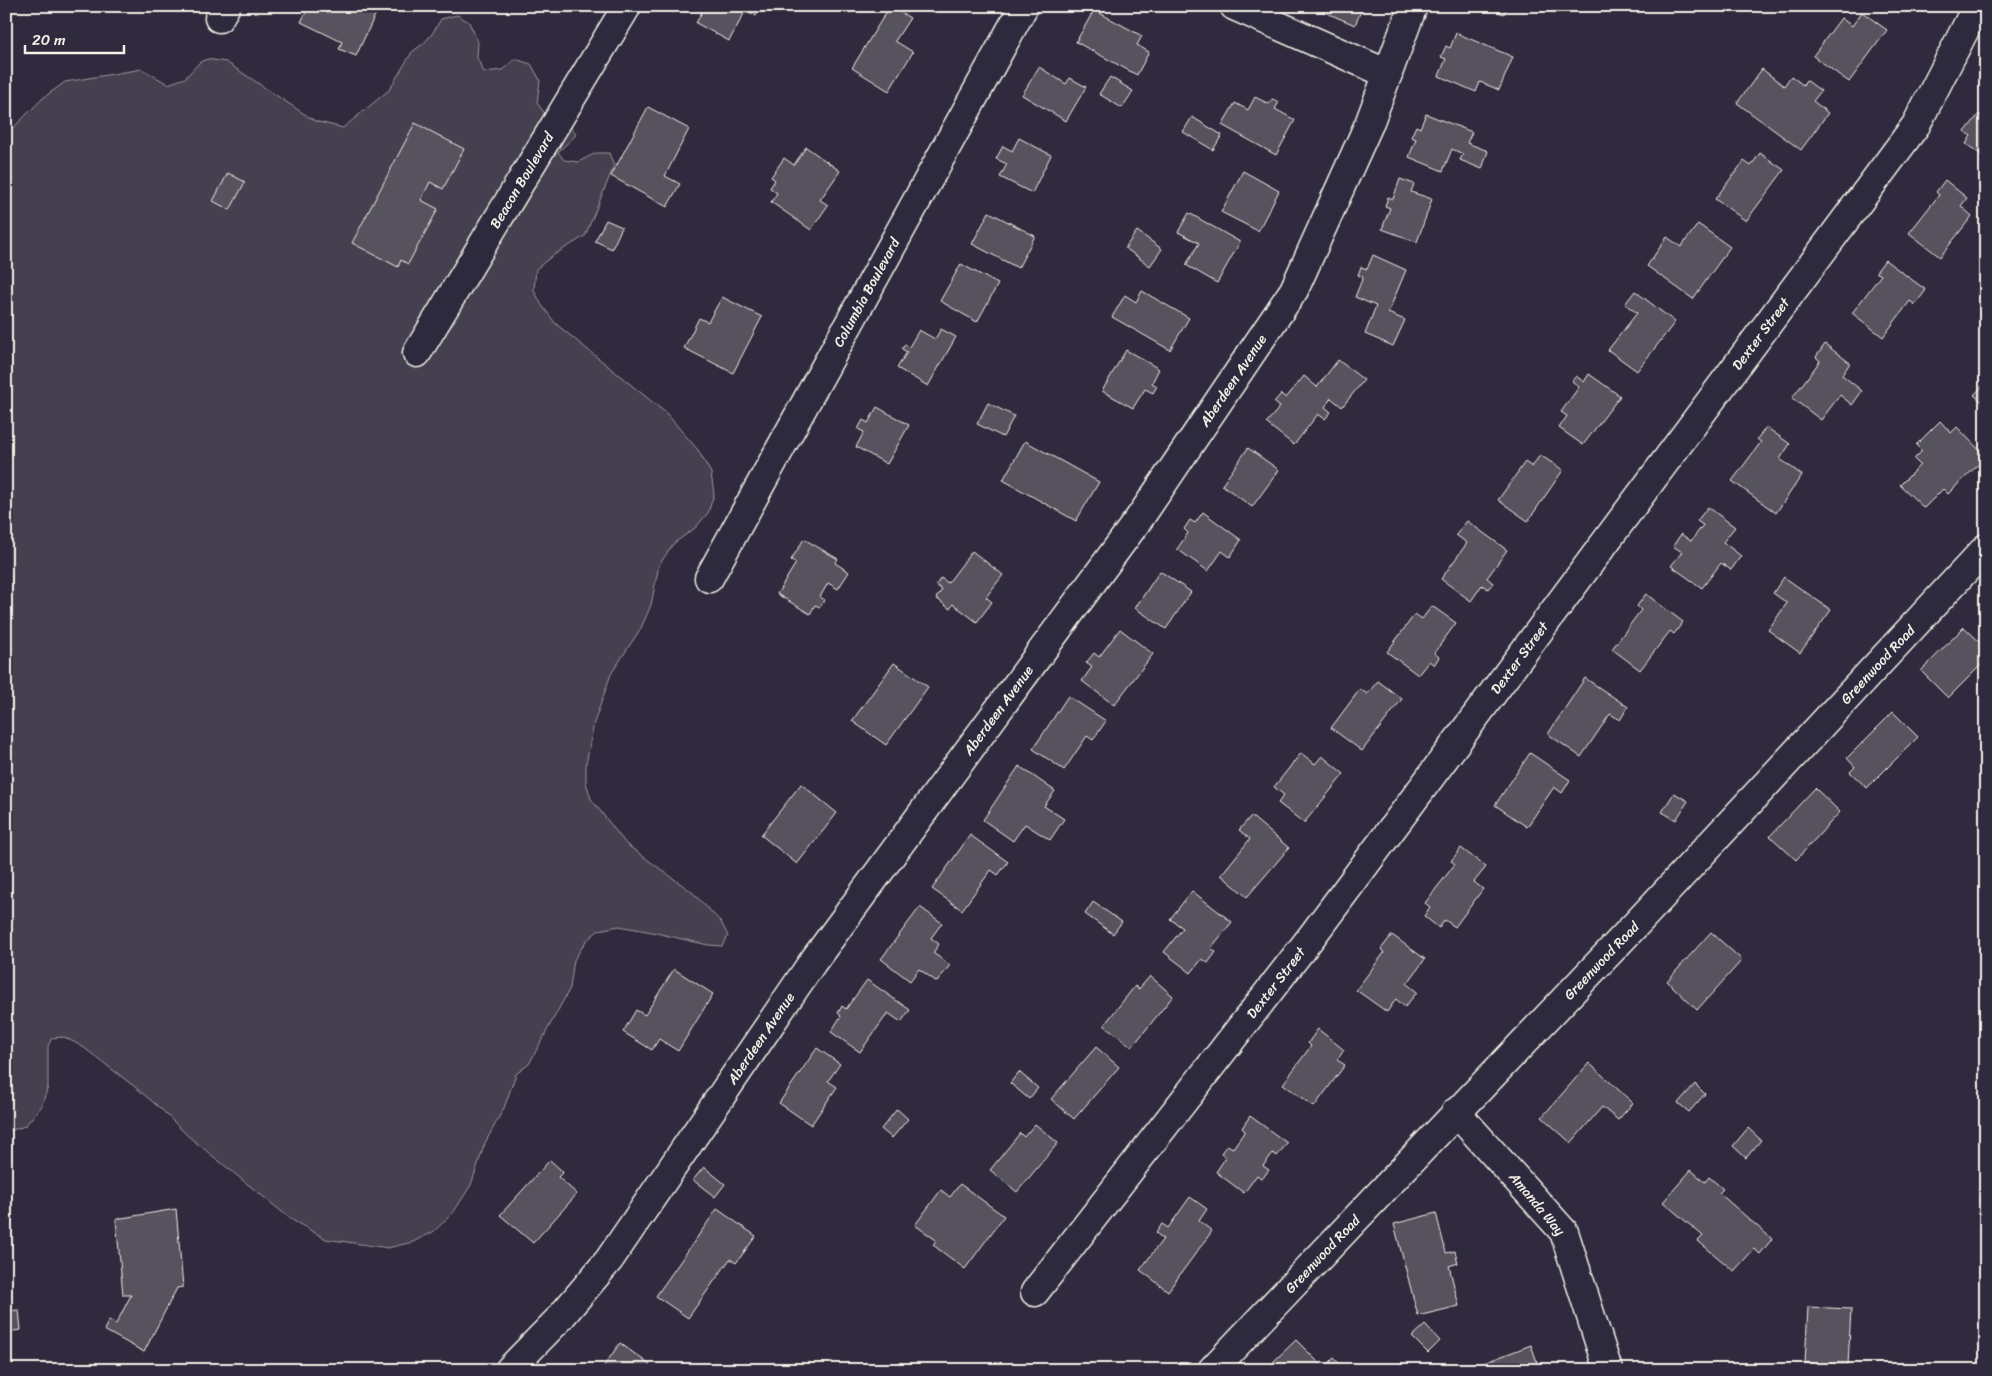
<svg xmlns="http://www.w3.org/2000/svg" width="1992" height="1376" font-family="Sriracha,sans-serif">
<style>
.green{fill:#454050;stroke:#9c989c}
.building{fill:#56525f;stroke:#f4f1e8}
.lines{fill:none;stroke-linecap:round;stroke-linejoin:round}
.minor-casing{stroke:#f4f1e8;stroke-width:31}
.minor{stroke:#2f2a3d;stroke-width:28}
.labels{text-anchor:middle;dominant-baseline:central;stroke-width:4;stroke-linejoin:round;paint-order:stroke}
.street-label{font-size:14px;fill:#f4f1e8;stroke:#2f2a3d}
</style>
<rect width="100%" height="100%" fill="#2f2a3d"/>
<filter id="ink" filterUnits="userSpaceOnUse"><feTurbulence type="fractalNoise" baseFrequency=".02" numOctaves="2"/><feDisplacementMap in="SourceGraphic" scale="10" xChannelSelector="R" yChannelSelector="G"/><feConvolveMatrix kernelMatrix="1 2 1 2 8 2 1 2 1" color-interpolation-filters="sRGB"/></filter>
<g filter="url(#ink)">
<path class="green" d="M 457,15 L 469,22 L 478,42 L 477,58 L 484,72 L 502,70 L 515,59 L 531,64 L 540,80 L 537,103 L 546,115 L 572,128 L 576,135 L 558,152 L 564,160 L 578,162 L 596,153 L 609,153 L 614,166 L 585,236 L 552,256 L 536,269 L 534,290 L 541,304 L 556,324 L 666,413 L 698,450 L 711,473 L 714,494 L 708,513 L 695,528 L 673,544 L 659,565 L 651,605 L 641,628 L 611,674 L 594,723 L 586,764 L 586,782 L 591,799 L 626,844 L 692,892 L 721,922 L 728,936 L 722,946 L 708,945 L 652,932 L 619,926 L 599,930 L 586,941 L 574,960 L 570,988 L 529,1064 L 516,1074 L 504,1108 L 485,1143 L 471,1185 L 453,1213 L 433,1232 L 413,1242 L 388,1248 L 326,1239 L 292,1220 L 188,1136 L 161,1109 L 135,1087 L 83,1047 L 64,1037 L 52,1038 L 48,1046 L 48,1087 L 41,1107 L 25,1126 L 6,1132 L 6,135 L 43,98 L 65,82 L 142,69 L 168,84 L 185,78 L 200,62 L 207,59 L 226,62 L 315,121 L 343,128 L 389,90 L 412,52 L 424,43 L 432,34 L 441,19 Z"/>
<g class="building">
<path d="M 309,6 L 363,6 L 376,13 L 356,56 L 339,49 L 342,42 L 301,22 Z"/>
<path d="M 705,6 L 761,6 L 756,16 L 746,10 L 729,41 L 696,23 Z"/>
<path d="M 890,6 L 910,18 L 895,41 L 913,52 L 889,91 L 852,68 Z"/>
<path d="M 1310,6 L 1363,6 L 1355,25 Z"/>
<path d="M 1484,6 L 1508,6 L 1504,14 Z"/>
<path d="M 1094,10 L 1142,36 L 1137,45 L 1149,52 L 1137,75 L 1076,42 Z"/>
<path d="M 1862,12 L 1887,30 L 1849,82 L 1813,56 L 1841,18 L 1852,26 Z"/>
<path d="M 1456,33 L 1513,57 L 1499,90 L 1480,82 L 1476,92 L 1439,76 L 1446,59 L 1441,57 L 1446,46 L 1450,48 Z"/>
<path d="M 1039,67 L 1066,84 L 1070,78 L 1086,87 L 1066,121 L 1022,95 Z"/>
<path d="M 1762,69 L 1784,86 L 1791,76 L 1803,85 L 1806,80 L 1821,91 L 1813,101 L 1828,113 L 1801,150 L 1737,103 Z"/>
<path d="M 1110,77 L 1133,91 L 1122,108 L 1099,94 Z"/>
<path d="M 1255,97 L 1269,104 L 1272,99 L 1279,102 L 1275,109 L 1295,120 L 1276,155 L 1222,125 L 1235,103 L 1248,110 Z"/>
<path d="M 648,107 L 689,129 L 665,176 L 680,184 L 667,207 L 611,176 Z"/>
<path d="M 1426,114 L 1472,132 L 1467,143 L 1488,151 L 1482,169 L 1460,160 L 1463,154 L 1452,149 L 1443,171 L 1409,157 L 1416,139 L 1411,137 L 1416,126 L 1420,128 Z"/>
<path d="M 1979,114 L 1984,118 L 1986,116 L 1986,158 L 1966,144 L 1971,136 L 1965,132 Z"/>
<path d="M 1192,117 L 1222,135 L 1213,150 L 1183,132 Z"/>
<path d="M 415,123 L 464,149 L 443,189 L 430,182 L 421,200 L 438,209 L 408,264 L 401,260 L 398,267 L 352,243 Z"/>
<path d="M 1019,138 L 1051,155 L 1032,193 L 1000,177 L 1007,164 L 996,159 L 1003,146 L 1012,151 Z"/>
<path d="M 806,147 L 840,171 L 820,200 L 828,205 L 811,230 L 771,202 L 777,193 L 770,188 L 775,180 L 771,177 L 784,158 L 794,165 Z"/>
<path d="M 1760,153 L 1784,170 L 1746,221 L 1715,199 L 1744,161 L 1751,166 Z"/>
<path d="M 1243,171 L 1279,191 L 1258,231 L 1221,212 Z"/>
<path d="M 228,173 L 245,182 L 230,210 L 213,201 Z"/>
<path d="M 1400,179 L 1414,184 L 1411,192 L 1432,199 L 1417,242 L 1382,229 L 1390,208 L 1385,206 L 1388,197 L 1393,199 Z"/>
<path d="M 1945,180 L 1967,198 L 1961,206 L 1972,216 L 1940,257 L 1909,233 L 1939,195 L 1936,192 Z"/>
<path d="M 989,212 L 1035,236 L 1018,268 L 972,244 Z"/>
<path d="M 1189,213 L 1240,242 L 1217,283 L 1186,265 L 1199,243 L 1178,232 Z"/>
<path d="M 606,220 L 622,227 L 612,249 L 595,241 Z"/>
<path d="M 1698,224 L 1730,247 L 1693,299 L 1647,266 L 1667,237 L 1681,247 Z"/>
<path d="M 1137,231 L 1162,249 L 1150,266 L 1125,248 Z"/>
<path d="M 1373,255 L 1406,270 L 1388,313 L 1405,320 L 1393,346 L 1365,334 L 1376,306 L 1355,297 L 1363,277 L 1358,275 L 1361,267 L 1367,269 Z"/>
<path d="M 1885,260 L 1926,290 L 1915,305 L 1910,301 L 1883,337 L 1852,313 L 1881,275 L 1876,272 Z"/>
<path d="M 961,264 L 998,284 L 977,322 L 940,301 Z"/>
<path d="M 1142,291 L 1189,318 L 1170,350 L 1112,317 L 1125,295 L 1136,302 Z"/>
<path d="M 1635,291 L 1675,322 L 1637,371 L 1608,350 L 1637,313 L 1625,304 Z"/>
<path d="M 722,297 L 762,317 L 733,373 L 684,348 L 699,318 L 708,322 Z"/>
<path d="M 941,329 L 956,337 L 928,386 L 897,368 L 907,352 L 902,349 L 905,344 L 909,347 L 919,330 L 935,339 Z"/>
<path d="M 1825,344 L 1850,363 L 1842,375 L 1862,391 L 1852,405 L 1840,395 L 1821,420 L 1792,398 L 1820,361 L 1816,357 Z"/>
<path d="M 1126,350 L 1159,369 L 1152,383 L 1157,386 L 1153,393 L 1145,389 L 1133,408 L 1102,391 Z"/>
<path d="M 1338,360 L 1364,380 L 1342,407 L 1331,398 L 1325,407 L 1331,412 L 1325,419 L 1318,414 L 1294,445 L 1266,423 L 1280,407 L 1274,402 L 1281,394 L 1286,398 L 1304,376 L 1317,387 Z"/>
<path d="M 1589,374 L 1620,396 L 1583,445 L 1559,428 L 1567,416 L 1561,412 L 1579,387 L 1572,381 L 1576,376 L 1584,382 Z"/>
<path d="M 1986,382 L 1986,405 L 1974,395 Z"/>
<path d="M 988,403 L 1014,416 L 1003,437 L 977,424 Z"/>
<path d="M 877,407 L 909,425 L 887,464 L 856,447 L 864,432 L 858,429 L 863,420 L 868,423 Z"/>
<path d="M 1940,421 L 1951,433 L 1957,427 L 1986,457 L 1948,494 L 1943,489 L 1924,508 L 1900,485 L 1920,465 L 1914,459 L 1922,451 L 1916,445 Z"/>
<path d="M 1766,427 L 1790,444 L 1780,459 L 1802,475 L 1776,513 L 1732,481 L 1761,442 L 1757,439 Z"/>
<path d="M 1025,441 L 1099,482 L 1076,521 L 1003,480 Z"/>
<path d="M 1248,448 L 1279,470 L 1252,507 L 1222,485 Z"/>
<path d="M 1540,455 L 1563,470 L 1528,521 L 1498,500 L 1525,462 L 1532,467 Z"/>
<path d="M 1708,507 L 1735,527 L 1723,542 L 1741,556 L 1731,570 L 1721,563 L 1702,588 L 1671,566 L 1682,552 L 1673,546 L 1681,534 L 1691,541 L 1703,525 L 1697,521 Z"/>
<path d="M 1203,512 L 1241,540 L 1230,557 L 1222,551 L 1208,571 L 1177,549 L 1188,533 L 1184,529 L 1190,520 L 1195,523 Z"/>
<path d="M 1467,521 L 1507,550 L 1487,578 L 1493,583 L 1488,589 L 1482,585 L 1471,601 L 1441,579 L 1467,543 L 1456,535 Z"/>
<path d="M 804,539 L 838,559 L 835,563 L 849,572 L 838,589 L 828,583 L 820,597 L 825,600 L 820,607 L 815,605 L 810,614 L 777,594 L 796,563 L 791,560 Z"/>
<path d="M 972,551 L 1003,575 L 986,597 L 992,602 L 977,622 L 953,604 L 950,609 L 936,598 L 942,590 L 936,585 L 941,578 L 948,583 Z"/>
<path d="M 1160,571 L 1191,592 L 1166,629 L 1135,608 Z"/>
<path d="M 1784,577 L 1831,610 L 1800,653 L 1768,630 L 1787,603 L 1773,593 Z"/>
<path d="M 1646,594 L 1683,622 L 1674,634 L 1670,631 L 1640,670 L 1612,649 L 1641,610 L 1637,606 Z"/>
<path d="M 1432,606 L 1456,623 L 1434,653 L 1439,657 L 1434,665 L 1429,661 L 1418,675 L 1387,652 L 1415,614 L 1422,619 Z"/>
<path d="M 1964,627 L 1986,648 L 1986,660 L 1948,698 L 1921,671 Z"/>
<path d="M 1120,629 L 1153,654 L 1114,705 L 1082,681 L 1092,667 L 1086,663 L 1094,653 L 1099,657 Z"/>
<path d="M 894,663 L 928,687 L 886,745 L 852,721 Z"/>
<path d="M 1585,678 L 1628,707 L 1620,720 L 1610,714 L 1581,757 L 1548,734 Z"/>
<path d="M 1378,681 L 1402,699 L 1362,751 L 1331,728 L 1360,689 L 1367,694 Z"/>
<path d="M 1068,696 L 1106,721 L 1093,740 L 1087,736 L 1064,770 L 1033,749 Z"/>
<path d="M 1893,712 L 1918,737 L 1867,788 L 1850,772 L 1855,767 L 1847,758 Z"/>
<path d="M 1301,753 L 1315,764 L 1322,756 L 1344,774 L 1304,823 L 1278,803 L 1284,795 L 1274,787 Z"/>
<path d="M 1530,753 L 1570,780 L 1562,793 L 1554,787 L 1527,827 L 1495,805 Z"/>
<path d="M 1019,766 L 1055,791 L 1044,806 L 1064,819 L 1050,840 L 1025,824 L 1013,841 L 983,820 Z"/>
<path d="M 801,784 L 837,813 L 797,864 L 761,835 Z"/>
<path d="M 1815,788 L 1840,812 L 1796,860 L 1770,836 Z"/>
<path d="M 1674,793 L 1688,801 L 1676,820 L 1662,812 Z"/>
<path d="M 1251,816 L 1289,848 L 1247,897 L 1221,875 L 1250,839 L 1239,830 Z"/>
<path d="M 970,835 L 1008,862 L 998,875 L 991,870 L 962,910 L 932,889 Z"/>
<path d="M 1461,848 L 1486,867 L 1474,882 L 1483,889 L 1455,927 L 1445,920 L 1439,928 L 1424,916 L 1430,907 L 1425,903 L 1455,864 L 1451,861 Z"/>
<path d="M 1192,891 L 1232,922 L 1211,948 L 1216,952 L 1208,963 L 1202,959 L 1191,973 L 1164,952 L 1183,928 L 1170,919 Z"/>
<path d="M 1093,902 L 1122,922 L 1113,934 L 1085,914 Z"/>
<path d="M 920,907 L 942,923 L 931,938 L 939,944 L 933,953 L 950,965 L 937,982 L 919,969 L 910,981 L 881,959 Z"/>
<path d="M 1711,932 L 1742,960 L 1697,1010 L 1667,981 Z"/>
<path d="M 1392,935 L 1425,959 L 1407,984 L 1417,992 L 1405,1007 L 1396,999 L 1387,1012 L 1356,990 L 1384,953 L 1381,949 Z"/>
<path d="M 674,969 L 713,994 L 678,1051 L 659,1039 L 652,1050 L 623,1032 L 636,1010 L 645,1015 Z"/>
<path d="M 1150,976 L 1173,996 L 1132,1047 L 1104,1025 L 1135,986 L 1139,989 Z"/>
<path d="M 867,980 L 910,1010 L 901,1022 L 888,1013 L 860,1052 L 831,1032 L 841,1016 L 838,1013 L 842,1006 L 846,1009 Z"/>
<path d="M 1318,1029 L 1344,1050 L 1337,1060 L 1345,1065 L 1314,1107 L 1283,1084 L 1311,1046 L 1308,1043 Z"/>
<path d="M 1096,1047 L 1119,1067 L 1074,1119 L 1051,1099 Z"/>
<path d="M 817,1048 L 840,1064 L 828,1081 L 837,1087 L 811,1125 L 779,1103 Z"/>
<path d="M 1589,1063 L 1633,1103 L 1618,1120 L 1602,1107 L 1571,1143 L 1542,1117 Z"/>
<path d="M 1019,1072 L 1038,1088 L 1029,1099 L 1010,1083 Z"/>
<path d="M 1695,1084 L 1705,1094 L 1689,1112 L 1678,1103 Z"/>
<path d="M 897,1109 L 908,1119 L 892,1138 L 881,1129 Z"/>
<path d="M 1250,1116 L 1287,1143 L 1277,1156 L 1273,1153 L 1263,1166 L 1269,1170 L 1262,1179 L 1257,1175 L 1244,1193 L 1216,1172 L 1226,1157 L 1221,1153 L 1227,1145 L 1233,1148 L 1245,1131 L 1242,1128 Z"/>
<path d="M 1035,1124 L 1058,1143 L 1017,1192 L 990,1170 L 1020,1133 L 1024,1137 Z"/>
<path d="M 1748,1128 L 1761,1140 L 1746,1158 L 1733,1146 Z"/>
<path d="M 550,1160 L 563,1172 L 558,1177 L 577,1194 L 533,1243 L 500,1215 Z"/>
<path d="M 704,1167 L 725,1184 L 715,1197 L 693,1180 Z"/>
<path d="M 1691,1170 L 1705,1182 L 1709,1177 L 1723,1189 L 1719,1193 L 1772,1239 L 1760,1254 L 1754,1249 L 1734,1271 L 1698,1241 L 1703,1236 L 1663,1202 Z"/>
<path d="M 960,1184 L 1004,1216 L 965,1269 L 933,1245 L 936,1240 L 915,1225 L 941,1190 L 950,1197 Z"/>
<path d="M 1190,1197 L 1207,1209 L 1199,1221 L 1212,1231 L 1168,1291 L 1140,1270 L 1163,1239 L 1156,1233 L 1162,1224 L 1168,1228 Z"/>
<path d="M 176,1209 L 183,1287 L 177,1288 L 144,1352 L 104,1330 L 109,1320 L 116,1324 L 131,1295 L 123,1295 L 116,1219 Z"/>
<path d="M 717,1209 L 756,1236 L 736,1263 L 730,1259 L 688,1318 L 656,1296 Z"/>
<path d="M 1436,1213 L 1446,1253 L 1455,1251 L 1458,1263 L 1449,1266 L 1459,1306 L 1418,1316 L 1394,1224 Z"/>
<path d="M 1808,1307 L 1851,1309 L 1848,1365 L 1805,1363 Z"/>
<path d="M 19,1310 L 21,1330 L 6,1332 L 6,1311 Z"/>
<path d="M 1425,1325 L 1440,1341 L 1428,1353 L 1412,1337 Z"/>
<path d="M 1296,1340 L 1324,1368 L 1334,1358 L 1345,1370 L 1275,1370 L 1278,1367 L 1273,1362 Z"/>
<path d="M 620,1343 L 650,1365 L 647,1370 L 601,1370 Z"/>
<path d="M 1531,1345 L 1540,1370 L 1483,1370 L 1481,1364 Z"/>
</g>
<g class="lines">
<defs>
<g id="minor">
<path d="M 1234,6 L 1388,74"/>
<path d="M 219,18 L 226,6"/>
<path id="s1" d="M 417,353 L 627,6"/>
<path id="s2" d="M 709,578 L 1024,6"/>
<path d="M 1456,1112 L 1564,1232 L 1608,1370"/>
<path id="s3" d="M 1035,1292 L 1312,936 L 1916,125 L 1977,6"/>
<path id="s4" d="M 510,1369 L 559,1319 L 609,1260 L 812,963 L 1141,516 L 1294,290 L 1369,124 L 1413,6"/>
<path id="s5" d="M 1212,1370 L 1639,921 L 1986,548"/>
</g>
</defs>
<use href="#minor" class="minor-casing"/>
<use href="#minor" class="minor"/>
</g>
</g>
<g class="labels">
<g class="street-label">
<text stroke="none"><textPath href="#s1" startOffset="202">Beacon Boulevard</textPath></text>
<text stroke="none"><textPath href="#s2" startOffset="326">Columbia Boulevard</textPath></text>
<text stroke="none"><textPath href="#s3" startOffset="1202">Dexter Street</textPath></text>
<text stroke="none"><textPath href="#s4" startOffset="1226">Aberdeen Avenue</textPath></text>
<text stroke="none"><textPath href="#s3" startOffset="798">Dexter Street</textPath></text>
<text stroke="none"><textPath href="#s5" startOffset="970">Greenwood Road</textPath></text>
<text stroke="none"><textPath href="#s4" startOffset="821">Aberdeen Avenue</textPath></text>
<text stroke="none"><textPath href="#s5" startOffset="565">Greenwood Road</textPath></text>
<text stroke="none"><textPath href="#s3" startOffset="392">Dexter Street</textPath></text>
<text stroke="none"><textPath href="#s4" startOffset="416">Aberdeen Avenue</textPath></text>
<text transform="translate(1537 1204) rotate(50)">Amanda Way</text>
<text stroke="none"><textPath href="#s5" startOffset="160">Greenwood Road</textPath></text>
</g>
</g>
<rect width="1992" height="1376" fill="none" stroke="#2f2a3d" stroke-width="25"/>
<rect x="12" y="12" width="1967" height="1351" fill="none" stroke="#f4f1e8" stroke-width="2" filter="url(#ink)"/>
<path d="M25 45v8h99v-8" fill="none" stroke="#f4f1e8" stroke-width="2.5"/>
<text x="32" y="45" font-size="15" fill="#f4f1e8" stroke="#2f2a3d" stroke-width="4" paint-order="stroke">20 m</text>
</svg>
